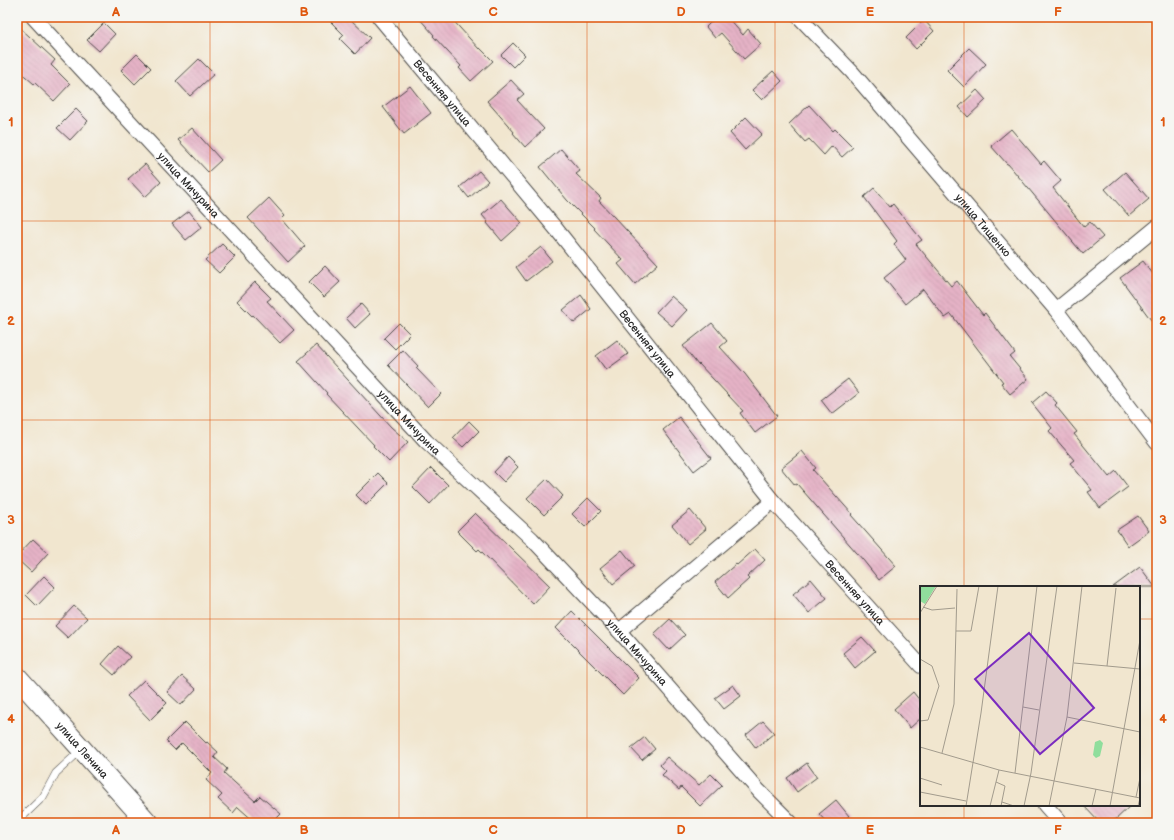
<svg xmlns="http://www.w3.org/2000/svg" width="1174" height="840" font-family="'Balsamiq Sans',sans-serif">
<style>
.building{fill:url(#building-back-hatch)}
.lines{fill:none;stroke-linecap:round;stroke-linejoin:round}
.lane-casing{stroke:#494744;stroke-width:8}
.street-casing{stroke:#494744;stroke-width:16}
.secondary-casing{stroke:#494744;stroke-width:22}
.lane{stroke:#fff;stroke-width:7}
.street{stroke:#fff;stroke-width:14}
.secondary{stroke:#fff;stroke-width:20}
.grid{fill:none;stroke:#df570e;stroke-width:1;stroke-opacity:0.55}
.labels{text-anchor:middle;dominant-baseline:central;stroke-width:4;stroke-linejoin:round;paint-order:stroke}
.street-label{font-size:11px;fill:#2b2b2b;stroke:#f6f6f2}
.inset-road{fill:none;stroke:#a29b8d;stroke-width:1}
.view{fill:#7b2cbf;fill-opacity:0.15;stroke:#7b2cbf;stroke-width:2}
.inset-edge{fill:none;stroke:#2b2b2b;stroke-width:2}
.neatline{fill:none;stroke:#df570e;stroke-width:1.5}
.grid-label{font-size:13px;text-anchor:middle;font-weight:bold;fill:#df570e}
</style>
<defs>
<pattern id="building-back-hatch" width="6" height="6" patternUnits="userSpaceOnUse"><rect width="6" height="6" fill="#e5b2c6"/><path d="M-1 5l2 2M0 0l6 6M5-1l2 2" fill="none" stroke="#c599aa"/></pattern>
</defs>
<rect width="100%" height="100%" fill="#f6f6f2"/>
<filter id="ink" filterUnits="userSpaceOnUse"><feTurbulence type="fractalNoise" baseFrequency=".025" numOctaves="2"/><feDisplacementMap in="SourceGraphic" scale="8" xChannelSelector="R" yChannelSelector="G"/><feConvolveMatrix kernelMatrix="1 2 1 2 8 2 1 2 1" color-interpolation-filters="sRGB"/></filter>
<filter id="wash" filterUnits="userSpaceOnUse"><feTurbulence type="fractalNoise" baseFrequency=".012" numOctaves="4" result="noise"/><feDisplacementMap in="SourceGraphic" scale="16" xChannelSelector="R" yChannelSelector="G"/><feGaussianBlur stdDeviation="0.9" result="paint"/><feColorMatrix in="noise" values="0 0 0 0 0 0 0 0 0 0 0 0 0 0 0 0 0 1.4 0 .05"/><feComposite in="paint" operator="in"/></filter>
<g filter="url(#wash)">
<rect width="100%" height="100%" fill="#f1e6cf"/>
<g id="blocks">
<g class="building">
<path d="M 326,17 L 348,17 L 370,38 L 355,54 L 340,39 L 344,35 Z"/>
<path d="M 418,17 L 450,17 L 479,49 L 480,48 L 493,61 L 471,81 L 459,68 L 461,66 L 433,36 L 434,35 Z"/>
<path d="M 716,17 L 727,17 L 743,35 L 748,29 L 761,44 L 744,59 L 721,33 L 715,38 L 706,27 Z"/>
<path d="M 924,20 L 934,31 L 916,49 L 906,38 Z"/>
<path d="M 104,23 L 115,34 L 99,51 L 87,40 Z"/>
<path d="M 17,25 L 55,60 L 51,65 L 70,84 L 54,101 L 35,83 L 34,84 L 17,69 Z"/>
<path d="M 513,43 L 525,55 L 513,67 L 501,55 Z"/>
<path d="M 969,48 L 986,64 L 964,87 L 947,70 Z"/>
<path d="M 137,54 L 151,68 L 135,84 L 121,70 Z"/>
<path d="M 199,59 L 214,74 L 190,96 L 176,81 Z"/>
<path d="M 773,71 L 782,81 L 762,100 L 752,90 Z"/>
<path d="M 511,80 L 524,94 L 517,100 L 544,129 L 525,147 L 513,133 L 514,132 L 487,101 Z"/>
<path d="M 410,86 L 431,113 L 404,134 L 383,107 Z"/>
<path d="M 977,90 L 986,100 L 968,117 L 959,107 Z"/>
<path d="M 809,105 L 833,131 L 835,129 L 853,147 L 842,157 L 832,146 L 824,155 L 809,139 L 805,142 L 789,124 Z"/>
<path d="M 76,109 L 88,121 L 70,140 L 57,128 Z"/>
<path d="M 746,117 L 762,134 L 745,150 L 730,133 Z"/>
<path d="M 192,128 L 221,160 L 208,172 L 178,140 Z"/>
<path d="M 1011,129 L 1041,164 L 1044,161 L 1061,181 L 1053,188 L 1084,227 L 1090,222 L 1103,237 L 1083,254 L 1008,164 L 1007,164 L 991,146 Z"/>
<path d="M 561,149 L 580,171 L 576,174 L 601,198 L 599,201 L 658,264 L 635,284 L 618,264 L 623,260 L 594,229 L 595,228 L 567,200 L 540,167 Z"/>
<path d="M 145,164 L 161,182 L 145,197 L 128,179 Z"/>
<path d="M 479,171 L 488,181 L 469,198 L 460,187 Z"/>
<path d="M 1125,172 L 1149,199 L 1129,216 L 1105,189 Z"/>
<path d="M 874,188 L 890,207 L 893,204 L 913,229 L 922,240 L 916,244 L 951,286 L 957,281 L 983,315 L 985,313 L 1015,353 L 1010,357 L 1028,379 L 1010,394 L 1001,383 L 1003,382 L 951,314 L 945,318 L 923,289 L 905,304 L 884,278 L 906,260 L 894,244 L 897,241 L 864,197 Z"/>
<path d="M 269,198 L 285,216 L 282,219 L 305,246 L 288,262 L 248,218 Z"/>
<path d="M 501,199 L 522,223 L 502,241 L 487,223 L 488,222 L 482,215 Z"/>
<path d="M 189,211 L 202,227 L 186,240 L 172,224 Z"/>
<path d="M 222,244 L 235,257 L 219,273 L 205,260 Z"/>
<path d="M 541,247 L 552,261 L 526,281 L 516,267 Z"/>
<path d="M 1143,261 L 1157,279 L 1157,328 L 1120,278 Z"/>
<path d="M 325,266 L 340,282 L 324,297 L 309,282 Z"/>
<path d="M 255,282 L 271,298 L 267,301 L 294,330 L 280,343 L 253,315 L 252,316 L 237,301 Z"/>
<path d="M 581,295 L 591,309 L 574,323 L 563,310 Z"/>
<path d="M 671,296 L 687,310 L 672,326 L 656,312 Z"/>
<path d="M 361,304 L 370,314 L 355,328 L 346,318 Z"/>
<path d="M 399,323 L 410,334 L 395,349 L 384,338 Z"/>
<path d="M 712,323 L 727,341 L 720,347 L 745,374 L 777,416 L 755,433 L 740,413 L 743,411 L 699,364 L 698,365 L 683,346 Z"/>
<path d="M 617,340 L 628,354 L 606,370 L 596,356 Z"/>
<path d="M 316,345 L 391,427 L 408,442 L 389,462 L 373,446 L 374,445 L 326,394 L 327,393 L 298,361 Z"/>
<path d="M 403,350 L 418,366 L 416,368 L 441,394 L 428,407 L 388,365 Z"/>
<path d="M 848,379 L 859,393 L 832,414 L 821,400 Z"/>
<path d="M 1046,391 L 1057,403 L 1055,405 L 1077,432 L 1074,434 L 1109,477 L 1116,471 L 1128,487 L 1100,508 L 1088,492 L 1092,490 L 1070,463 L 1074,460 L 1049,431 L 1052,428 L 1032,403 Z"/>
<path d="M 679,417 L 711,458 L 694,471 L 663,430 Z"/>
<path d="M 469,421 L 479,431 L 463,447 L 453,438 Z"/>
<path d="M 802,451 L 816,468 L 813,470 L 852,514 L 851,515 L 896,566 L 879,580 L 863,560 L 797,484 L 795,485 L 781,468 Z"/>
<path d="M 508,457 L 518,467 L 504,482 L 494,472 Z"/>
<path d="M 431,468 L 448,485 L 430,504 L 413,487 Z"/>
<path d="M 378,473 L 388,483 L 366,505 L 356,495 Z"/>
<path d="M 547,479 L 563,496 L 544,515 L 527,498 Z"/>
<path d="M 588,498 L 601,511 L 585,527 L 572,514 Z"/>
<path d="M 690,510 L 706,529 L 688,544 L 672,525 Z"/>
<path d="M 475,513 L 550,586 L 533,604 L 479,549 L 477,551 L 457,531 Z"/>
<path d="M 1138,516 L 1149,531 L 1128,546 L 1117,530 Z"/>
<path d="M 33,539 L 48,553 L 31,572 L 17,559 L 17,556 Z"/>
<path d="M 755,549 L 765,560 L 747,577 L 749,579 L 728,598 L 715,582 L 736,564 L 737,565 Z"/>
<path d="M 622,550 L 635,566 L 613,584 L 600,568 Z"/>
<path d="M 1140,567 L 1155,587 L 1113,587 Z"/>
<path d="M 44,576 L 55,587 L 37,606 L 26,595 Z"/>
<path d="M 811,579 L 827,598 L 809,613 L 793,594 Z"/>
<path d="M 74,606 L 87,618 L 68,638 L 55,626 Z"/>
<path d="M 572,611 L 639,678 L 623,695 L 556,628 Z"/>
<path d="M 670,619 L 685,635 L 669,650 L 654,634 Z"/>
<path d="M 862,637 L 875,651 L 855,668 L 843,653 Z"/>
<path d="M 118,646 L 130,657 L 114,675 L 102,664 Z"/>
<path d="M 182,676 L 196,689 L 181,705 L 167,692 Z"/>
<path d="M 144,680 L 167,703 L 150,720 L 127,696 Z"/>
<path d="M 733,685 L 741,696 L 724,709 L 715,698 Z"/>
<path d="M 913,692 L 921,702 L 921,718 L 910,728 L 894,709 Z"/>
<path d="M 763,721 L 774,733 L 756,748 L 746,735 Z"/>
<path d="M 185,722 L 206,743 L 207,742 L 218,752 L 214,757 L 227,769 L 224,773 L 255,801 L 260,796 L 281,814 L 272,823 L 256,823 L 238,807 L 233,813 L 218,799 L 222,795 L 206,780 L 212,773 L 182,743 L 175,750 L 166,741 Z"/>
<path d="M 645,737 L 655,749 L 642,760 L 631,748 Z"/>
<path d="M 667,757 L 699,785 L 711,774 L 722,785 L 700,806 L 681,787 L 679,790 L 662,775 L 666,771 L 660,765 Z"/>
<path d="M 807,763 L 817,777 L 797,792 L 787,778 Z"/>
<path d="M 836,800 L 849,816 L 841,823 L 827,823 L 819,814 Z"/>
<path d="M 1083,805 L 1131,805 L 1112,823 L 1100,823 Z"/>
</g>
</g>
</g>
<g filter="url(#ink)">
<use href="#blocks" fill-opacity="0" stroke="#494744" stroke-width="1"/>
<g class="lines">
<defs>
<path id="lane" d="M 17,822 L 43,797 L 56,773 L 81,750"/>
<g id="street">
<path id="s1" d="M 33,17 L 426,441 L 532,539 L 619,631 L 759,791 L 791,823"/>
<path id="s2" d="M 379,17 L 557,230 L 773,501 L 921,666"/>
<path id="s3" d="M 799,17 L 852,72 L 1056,310 L 1157,443"/>
<path d="M 1056,310 L 1157,227"/>
<path d="M 619,631 L 773,501"/>
<path d="M 1045,805 L 1061,823"/>
</g>
<g id="secondary">
<path id="s4" d="M 17,677 L 148,823"/>
</g>
</defs>
<use href="#lane" class="lane-casing"/>
<use href="#street" class="street-casing"/>
<use href="#secondary" class="secondary-casing"/>
<use href="#lane" class="lane"/>
<use href="#street" class="street"/>
<use href="#secondary" class="secondary"/>
</g>
</g>
<path class="grid" d="M 210,17 L 210,823M 399,17 L 399,823M 587,17 L 587,823M 775,17 L 775,823M 964,17 L 964,587M 17,221 L 1157,221M 17,420 L 1157,420M 17,619 L 921,619M 1139,619 L 1157,619M 964,805 L 964,823"/>
<g class="labels">
<g class="street-label">
<text stroke="none"><textPath href="#s2" startOffset="99">Весенняя улица</textPath></text>
<text stroke="none"><textPath href="#s1" startOffset="229">улица Мичурина</textPath></text>
<text stroke="none"><textPath href="#s3" startOffset="278">улица Тищенко</textPath></text>
<text stroke="none"><textPath href="#s2" startOffset="423">Весенняя улица</textPath></text>
<text stroke="none"><textPath href="#s1" startOffset="553">улица Мичурина</textPath></text>
<text stroke="none"><textPath href="#s2" startOffset="747">Весенняя улица</textPath></text>
<text stroke="none"><textPath href="#s1" startOffset="877">улица Мичурина</textPath></text>
<text stroke="none"><textPath href="#s4" startOffset="98">улица Ленина</textPath></text>
</g>
</g>
<g transform="translate(920 586)">
<rect width="220" height="220" fill="#f1e6cf"/>
<path d="M 0,0 L 16,0 L 5,18 L 0,15 ZM 180,154 L 183,157 L 180,170 L 176,172 L 173,169 L 175,156 Z" fill="#90de9c"/>
<path class="inset-road" d="M 3,21 L 12,24 L 35,22M 0,27 L 17,0M 36,45 L 51,45 L 59,0M 0,73 L 12,80 L 19,100 L 8,134 L 0,135M 154,77 L 220,83M 187,80 L 196,2M 103,121 L 119,124M 147,131 L 220,146M 0,161 L 79,184 L 220,212 L 218,220M 22,167 L 34,118 L 37,3M 95,187 L 117,0M 0,192 L 22,199M 76,196 L 85,200 L 81,220M 0,206 L 46,215M 216,211 L 220,192M 82,216 L 94,220M 46,220 L 61,127 L 78,0M 70,220 L 79,184M 104,220 L 111,187 L 137,0M 129,220 L 147,131 L 162,0M 172,220 L 176,203M 190,220 L 220,54"/>
<path class="view" d="M 109,47 L 174,122 L 120,168 L 55,93 Z"/>
<rect width="220" height="220" class="inset-edge"/>
</g>
<rect width="1174" height="840" fill="none" stroke="#f6f6f2" stroke-width="44"/>
<rect x="22" y="22" width="1130" height="796" class="neatline"/>
<g class="grid-label">
<text x="116" y="16">A</text>
<text x="304" y="16">B</text>
<text x="493" y="16">C</text>
<text x="681" y="16">D</text>
<text x="870" y="16">E</text>
<text x="1058" y="16">F</text>
<text x="11" y="126">1</text>
<text x="1163" y="126">1</text>
<text x="11" y="325">2</text>
<text x="1163" y="325">2</text>
<text x="11" y="524">3</text>
<text x="1163" y="524">3</text>
<text x="11" y="723">4</text>
<text x="1163" y="723">4</text>
<text x="116" y="834">A</text>
<text x="304" y="834">B</text>
<text x="493" y="834">C</text>
<text x="681" y="834">D</text>
<text x="870" y="834">E</text>
<text x="1058" y="834">F</text>
</g>
</svg>
